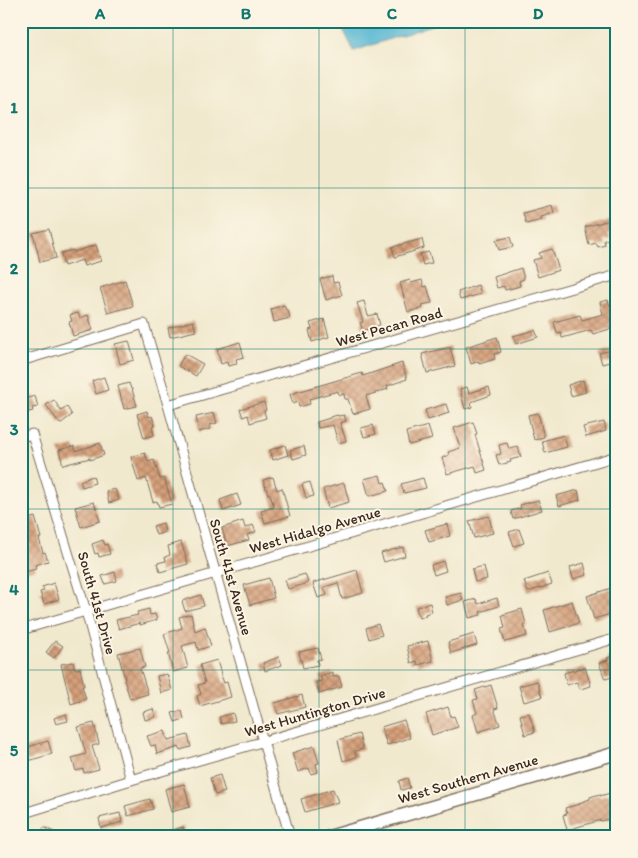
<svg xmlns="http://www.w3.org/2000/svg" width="638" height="858" font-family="Itim,sans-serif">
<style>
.water{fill:#53b6d2;stroke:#477078}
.building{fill:url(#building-cross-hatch)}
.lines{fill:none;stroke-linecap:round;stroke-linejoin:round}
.street-casing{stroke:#7b6d5c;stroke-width:11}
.secondary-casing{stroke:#7b6d5c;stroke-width:15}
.street{stroke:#fff;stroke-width:9}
.secondary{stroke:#fff;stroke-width:12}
.grid{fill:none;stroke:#0f766e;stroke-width:1;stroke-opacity:0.55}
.labels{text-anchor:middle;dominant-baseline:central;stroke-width:4;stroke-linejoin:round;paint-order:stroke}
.street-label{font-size:15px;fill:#3b2a1e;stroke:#fcf5e5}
.neatline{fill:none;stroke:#0f766e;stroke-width:2}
.grid-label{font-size:16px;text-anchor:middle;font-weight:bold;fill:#0f766e}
</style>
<defs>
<pattern id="building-cross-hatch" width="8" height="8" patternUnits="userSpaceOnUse" patternTransform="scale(1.25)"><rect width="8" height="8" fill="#d6a07b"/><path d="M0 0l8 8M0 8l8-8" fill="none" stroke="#af8364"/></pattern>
</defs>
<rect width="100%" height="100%" fill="#fcf5e5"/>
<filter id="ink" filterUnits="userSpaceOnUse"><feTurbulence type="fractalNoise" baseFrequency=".02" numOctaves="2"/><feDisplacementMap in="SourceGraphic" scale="10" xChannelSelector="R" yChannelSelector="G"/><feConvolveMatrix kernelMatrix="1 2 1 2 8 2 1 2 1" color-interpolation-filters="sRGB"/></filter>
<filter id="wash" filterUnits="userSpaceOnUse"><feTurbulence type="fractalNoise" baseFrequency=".0096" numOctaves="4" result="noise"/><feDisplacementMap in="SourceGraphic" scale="20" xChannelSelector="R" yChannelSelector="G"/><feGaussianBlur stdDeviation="1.12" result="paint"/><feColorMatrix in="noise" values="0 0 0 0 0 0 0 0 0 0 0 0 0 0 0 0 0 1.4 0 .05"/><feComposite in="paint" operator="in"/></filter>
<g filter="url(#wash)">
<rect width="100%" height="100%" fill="#f1e9ce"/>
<path class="water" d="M 339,21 L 435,21 L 435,24 L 354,51 Z"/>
<g id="blocks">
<g class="building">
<path d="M 552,205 L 554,213 L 541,217 L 542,220 L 526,224 L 523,213 Z"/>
<path d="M 613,219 L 617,232 L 609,234 L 610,239 L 604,240 L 605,245 L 598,247 L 596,243 L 589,245 L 585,227 Z"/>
<path d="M 49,229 L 56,258 L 40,262 L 33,233 Z"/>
<path d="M 510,237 L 513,247 L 499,250 L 496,240 Z"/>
<path d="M 422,239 L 424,248 L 395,257 L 392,247 Z"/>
<path d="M 96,245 L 101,261 L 84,266 L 82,260 L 64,266 L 61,253 L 73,250 L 74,252 Z"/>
<path d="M 552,249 L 559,270 L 538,277 L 533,260 L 541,258 L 539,253 Z"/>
<path d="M 429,252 L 432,263 L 423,265 L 420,254 Z"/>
<path d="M 521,268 L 524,279 L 519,281 L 520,286 L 505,290 L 504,286 L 497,288 L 494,277 Z"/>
<path d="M 332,276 L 333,283 L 338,282 L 342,295 L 326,300 L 320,279 Z"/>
<path d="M 125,280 L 133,306 L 108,313 L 100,288 Z"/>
<path d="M 410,280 L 411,283 L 422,280 L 424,287 L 427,286 L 432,303 L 422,305 L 423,308 L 408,312 L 400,283 Z"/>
<path d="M 478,285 L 481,294 L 460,300 L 458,292 Z"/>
<path d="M 608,300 L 610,306 L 617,304 L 617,327 L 593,334 L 591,330 L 562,338 L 561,332 L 557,333 L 554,322 L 580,315 L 582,320 L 603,314 L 600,302 Z"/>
<path d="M 364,301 L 368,316 L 377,314 L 380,325 L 363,331 L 360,323 L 363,322 L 357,303 Z"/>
<path d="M 284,305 L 286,310 L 288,310 L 290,318 L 274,322 L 271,309 Z"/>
<path d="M 78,313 L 80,318 L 88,315 L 93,330 L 73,336 L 69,322 L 72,321 L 70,315 Z"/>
<path d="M 324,319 L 329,337 L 312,342 L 309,330 L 312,329 L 310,323 Z"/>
<path d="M 193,321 L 196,331 L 170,337 L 168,328 Z"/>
<path d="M 535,330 L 538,337 L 516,344 L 513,336 Z"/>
<path d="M 497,337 L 501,352 L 494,354 L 495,359 L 479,364 L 479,361 L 471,364 L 466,347 Z"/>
<path d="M 129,341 L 134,360 L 120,364 L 115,344 Z"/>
<path d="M 240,342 L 244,357 L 236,359 L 237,364 L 228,366 L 227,362 L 221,364 L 217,349 Z"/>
<path d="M 450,347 L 455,366 L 427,373 L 422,354 Z"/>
<path d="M 617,349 L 617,360 L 602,364 L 599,353 Z"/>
<path d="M 185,354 L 203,364 L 196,376 L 178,366 Z"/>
<path d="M 402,363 L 407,379 L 387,386 L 388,389 L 366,396 L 370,409 L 353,414 L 348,399 L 345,399 L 344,394 L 339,395 L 338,391 L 309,399 L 310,404 L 299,407 L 298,402 L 293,404 L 290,394 L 362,373 L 363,376 Z"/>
<path d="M 104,377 L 108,390 L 96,394 L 92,381 Z"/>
<path d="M 583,380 L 586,392 L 571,396 L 568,385 Z"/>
<path d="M 129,383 L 131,389 L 132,389 L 137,406 L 124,409 L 118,386 Z"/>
<path d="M 467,387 L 469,393 L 489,387 L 491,395 L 471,402 L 472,407 L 465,409 L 460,389 Z"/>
<path d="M 35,396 L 38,407 L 32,408 L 33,411 L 25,413 L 24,410 L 21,411 L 21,400 Z"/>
<path d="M 54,400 L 61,411 L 67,407 L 72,415 L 60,424 L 46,405 Z"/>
<path d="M 264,402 L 266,410 L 264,411 L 266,418 L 250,423 L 248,415 L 243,417 L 240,409 Z"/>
<path d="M 446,404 L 449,413 L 428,420 L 425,410 Z"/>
<path d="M 147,411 L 149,417 L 152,416 L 155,425 L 152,426 L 154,435 L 144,438 L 137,414 Z"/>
<path d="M 214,413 L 217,423 L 210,425 L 210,429 L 199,432 L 196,417 Z"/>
<path d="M 538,413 L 544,437 L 534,440 L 528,415 Z"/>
<path d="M 338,415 L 338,416 L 344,415 L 346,421 L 340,423 L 346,441 L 338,443 L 333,425 L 318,428 L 317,422 L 330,418 L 330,417 Z"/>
<path d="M 473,422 L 477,434 L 475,435 L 486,470 L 477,473 L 475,466 L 447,474 L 442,458 L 449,455 L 448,452 L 460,448 L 454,428 Z"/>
<path d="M 604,422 L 606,431 L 586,437 L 583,427 Z"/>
<path d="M 373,425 L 376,434 L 364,437 L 361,428 Z"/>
<path d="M 428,426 L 432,439 L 409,445 L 406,432 Z"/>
<path d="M 564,435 L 567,447 L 545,453 L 542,441 Z"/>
<path d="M 100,443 L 104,455 L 90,460 L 90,458 L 63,465 L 59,450 L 74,446 L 76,451 Z"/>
<path d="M 507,443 L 509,449 L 518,447 L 521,457 L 510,460 L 511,462 L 499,465 L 496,455 L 501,454 L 499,445 Z"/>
<path d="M 285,445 L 288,455 L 273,460 L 270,450 Z"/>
<path d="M 304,446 L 306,455 L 293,459 L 290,450 Z"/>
<path d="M 145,453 L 148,462 L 154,460 L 160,479 L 164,478 L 172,504 L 159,507 L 157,501 L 153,502 L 146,478 L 138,481 L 131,457 Z"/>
<path d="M 380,475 L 382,483 L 385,482 L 388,491 L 369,496 L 364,479 Z"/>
<path d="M 93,476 L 95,483 L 82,487 L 80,481 Z"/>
<path d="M 273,477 L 277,490 L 282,488 L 290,516 L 265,523 L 261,511 L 274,507 L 270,494 L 268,494 L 263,480 Z"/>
<path d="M 423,478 L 426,488 L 404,493 L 401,484 Z"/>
<path d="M 310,482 L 314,496 L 306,498 L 302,484 Z"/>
<path d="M 344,483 L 349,502 L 328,508 L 323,489 Z"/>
<path d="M 115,489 L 119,500 L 109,503 L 106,491 Z"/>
<path d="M 578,490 L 580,500 L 559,506 L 556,496 Z"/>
<path d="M 237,494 L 241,505 L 223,511 L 220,500 Z"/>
<path d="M 538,500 L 542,510 L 513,519 L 511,511 L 521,508 L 520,505 Z"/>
<path d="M 94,502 L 100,521 L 81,527 L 75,507 Z"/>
<path d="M 489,516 L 493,533 L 474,538 L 469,521 Z"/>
<path d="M 35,517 L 41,538 L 39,538 L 43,553 L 45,552 L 48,561 L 35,565 L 36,569 L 25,572 L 21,560 L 26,557 L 21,540 L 21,521 Z"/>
<path d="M 243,521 L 245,528 L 253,525 L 256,532 L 247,535 L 249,540 L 227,546 L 222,528 Z"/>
<path d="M 163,523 L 165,532 L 156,535 L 153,526 Z"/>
<path d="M 447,524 L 450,536 L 429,542 L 425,530 Z"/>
<path d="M 519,529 L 524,543 L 514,546 L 509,532 Z"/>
<path d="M 103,540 L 105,545 L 107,544 L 110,554 L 99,557 L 98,553 L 95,554 L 92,544 Z"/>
<path d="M 181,542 L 188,564 L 160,572 L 157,563 L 166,561 L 165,557 L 170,555 L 168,546 Z"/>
<path d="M 403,547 L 405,556 L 384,562 L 381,553 Z"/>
<path d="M 443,561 L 446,571 L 434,575 L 431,565 Z"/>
<path d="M 584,563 L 587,575 L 573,579 L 570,567 Z"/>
<path d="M 484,566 L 487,579 L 475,582 L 472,569 Z"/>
<path d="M 357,570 L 363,593 L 342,599 L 338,583 L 324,587 L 327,595 L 318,598 L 313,583 Z"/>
<path d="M 115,572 L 117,581 L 105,584 L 102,576 Z"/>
<path d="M 548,573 L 552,584 L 528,592 L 524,581 Z"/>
<path d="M 305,574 L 308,583 L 288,589 L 285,580 Z"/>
<path d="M 269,578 L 274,598 L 250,605 L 244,585 Z"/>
<path d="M 54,583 L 59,599 L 44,604 L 40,592 L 44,591 L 42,587 Z"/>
<path d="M 611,588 L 617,608 L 617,612 L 594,619 L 587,596 Z"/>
<path d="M 461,593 L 463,600 L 447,605 L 445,597 Z"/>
<path d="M 201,595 L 204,606 L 185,611 L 182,601 Z"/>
<path d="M 497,598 L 499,606 L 480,612 L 481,615 L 469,618 L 465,602 L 476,599 L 478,604 Z"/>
<path d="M 572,601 L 579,623 L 550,632 L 544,610 Z"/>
<path d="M 430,603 L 432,612 L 425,614 L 426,616 L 419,618 L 416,607 Z"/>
<path d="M 149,609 L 150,615 L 155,614 L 157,620 L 140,625 L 140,623 L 119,629 L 116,620 L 138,615 L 137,612 Z"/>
<path d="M 522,609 L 526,624 L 524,625 L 527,636 L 505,642 L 501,629 L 505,628 L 502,615 Z"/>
<path d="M 191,614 L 195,631 L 205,627 L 211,646 L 198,650 L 196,642 L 182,646 L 188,668 L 173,672 L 168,653 L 170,653 L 164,634 L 182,628 L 179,617 Z"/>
<path d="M 378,624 L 382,635 L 369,639 L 366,628 Z"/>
<path d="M 474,634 L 477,645 L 451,653 L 448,642 Z"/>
<path d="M 55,641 L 63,646 L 54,658 L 46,652 Z"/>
<path d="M 428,641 L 433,661 L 418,665 L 417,661 L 411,663 L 407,646 Z"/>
<path d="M 140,648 L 145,667 L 140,668 L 148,694 L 130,699 L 124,679 L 125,679 L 118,653 Z"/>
<path d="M 318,648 L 321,659 L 317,660 L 318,665 L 303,668 L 299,652 Z"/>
<path d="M 617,655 L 617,676 L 605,679 L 599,663 L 608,660 L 607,658 Z"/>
<path d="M 279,657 L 282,665 L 265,671 L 263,663 Z"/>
<path d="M 217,660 L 222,678 L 224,683 L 227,682 L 231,697 L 200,706 L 197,696 L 201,694 L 198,685 L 205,683 L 200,665 Z"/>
<path d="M 73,662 L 75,669 L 80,668 L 84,686 L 82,686 L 86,699 L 71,704 L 61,664 Z"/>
<path d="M 585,667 L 591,686 L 580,689 L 577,682 L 567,685 L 564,673 Z"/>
<path d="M 332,672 L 333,677 L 339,676 L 342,687 L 319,694 L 316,682 L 322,681 L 320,676 Z"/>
<path d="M 167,674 L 172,690 L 161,693 L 157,676 Z"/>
<path d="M 537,681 L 542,697 L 524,702 L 519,686 Z"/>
<path d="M 491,685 L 498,708 L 494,709 L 500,725 L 478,732 L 473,715 L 477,713 L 473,700 L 478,699 L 475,690 Z"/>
<path d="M 302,695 L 305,707 L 278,714 L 275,703 Z"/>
<path d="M 448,707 L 451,717 L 454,716 L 458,727 L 432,735 L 426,714 Z"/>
<path d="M 153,709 L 156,717 L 145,720 L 143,712 Z"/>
<path d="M 182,711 L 184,719 L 175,722 L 172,713 Z"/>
<path d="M 233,713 L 235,721 L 221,724 L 219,717 Z"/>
<path d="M 529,713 L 535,732 L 525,735 L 520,715 Z"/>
<path d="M 66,714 L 68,721 L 56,724 L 54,718 Z"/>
<path d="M 404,720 L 410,738 L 387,745 L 381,727 Z"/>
<path d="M 94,723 L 99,744 L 92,746 L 99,769 L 84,773 L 83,769 L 76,771 L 72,758 L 86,754 L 78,727 Z"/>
<path d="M 165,731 L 168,740 L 188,735 L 191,747 L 180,750 L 179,747 L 157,754 L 155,745 L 151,746 L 147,736 Z"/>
<path d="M 359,734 L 363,749 L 355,751 L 356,757 L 343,761 L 338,740 Z"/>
<path d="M 48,741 L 52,754 L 21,763 L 21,749 Z"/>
<path d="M 314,746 L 319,763 L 316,764 L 318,772 L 311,774 L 309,768 L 298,772 L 292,753 Z"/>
<path d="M 220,775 L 225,792 L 215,795 L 210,778 Z"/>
<path d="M 407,778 L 410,788 L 401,790 L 399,781 Z"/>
<path d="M 184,784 L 190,807 L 171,812 L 165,789 Z"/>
<path d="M 333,789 L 338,802 L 305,812 L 301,799 Z"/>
<path d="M 614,792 L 617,800 L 617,817 L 601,821 L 601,820 L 567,830 L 563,815 L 567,814 L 565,808 L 580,804 L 579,803 L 590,799 L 590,797 L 600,794 L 600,796 Z"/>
<path d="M 150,799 L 153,809 L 128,816 L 125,806 Z"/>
<path d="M 120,813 L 122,822 L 101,828 L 99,818 Z"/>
<path d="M 44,827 L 63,837 L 39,837 Z"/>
<path d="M 183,827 L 186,837 L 159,837 L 158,835 Z"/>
</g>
</g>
</g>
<g filter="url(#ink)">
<use href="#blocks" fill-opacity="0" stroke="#7b6d5c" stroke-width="1"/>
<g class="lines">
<defs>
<g id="street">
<path d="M 21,361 L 144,324 L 168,405 L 290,837"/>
<path d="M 168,405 L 617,275"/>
<path d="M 21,437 L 32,434 L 86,611 L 131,780"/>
<path d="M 21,630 L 617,456"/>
<path d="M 21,814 L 131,780 L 617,638"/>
</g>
<path id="secondary" d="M 329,837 L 617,753"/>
</defs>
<use href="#street" class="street-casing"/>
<use href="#secondary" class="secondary-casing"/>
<use href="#street" class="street"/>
<use href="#secondary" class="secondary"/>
</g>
</g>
<path class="grid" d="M 173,21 L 173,837M 319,21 L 319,837M 465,21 L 465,837M 21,188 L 617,188M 21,349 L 617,349M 21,509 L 617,509M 21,670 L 617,670"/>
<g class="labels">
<g class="street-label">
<text transform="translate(389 327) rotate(-16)">West Pecan Road</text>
<text transform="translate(315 530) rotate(-16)">West Hidalgo Avenue</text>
<text transform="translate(231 577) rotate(74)">South 41st Avenue</text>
<text transform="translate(97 603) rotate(74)">South 41st Drive</text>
<text transform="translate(315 712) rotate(-16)">West Huntington Drive</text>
<text transform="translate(468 779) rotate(-16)">West Southern Avenue</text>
</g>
</g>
<rect width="638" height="858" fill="none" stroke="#fcf5e5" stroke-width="55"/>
<rect x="28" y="28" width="582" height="802" class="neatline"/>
<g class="grid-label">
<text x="100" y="19">A</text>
<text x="246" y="19">B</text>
<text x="392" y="19">C</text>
<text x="538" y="19">D</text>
<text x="14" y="113">1</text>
<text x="14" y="274">2</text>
<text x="14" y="435">3</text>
<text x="14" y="595">4</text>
<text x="14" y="756">5</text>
</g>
</svg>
